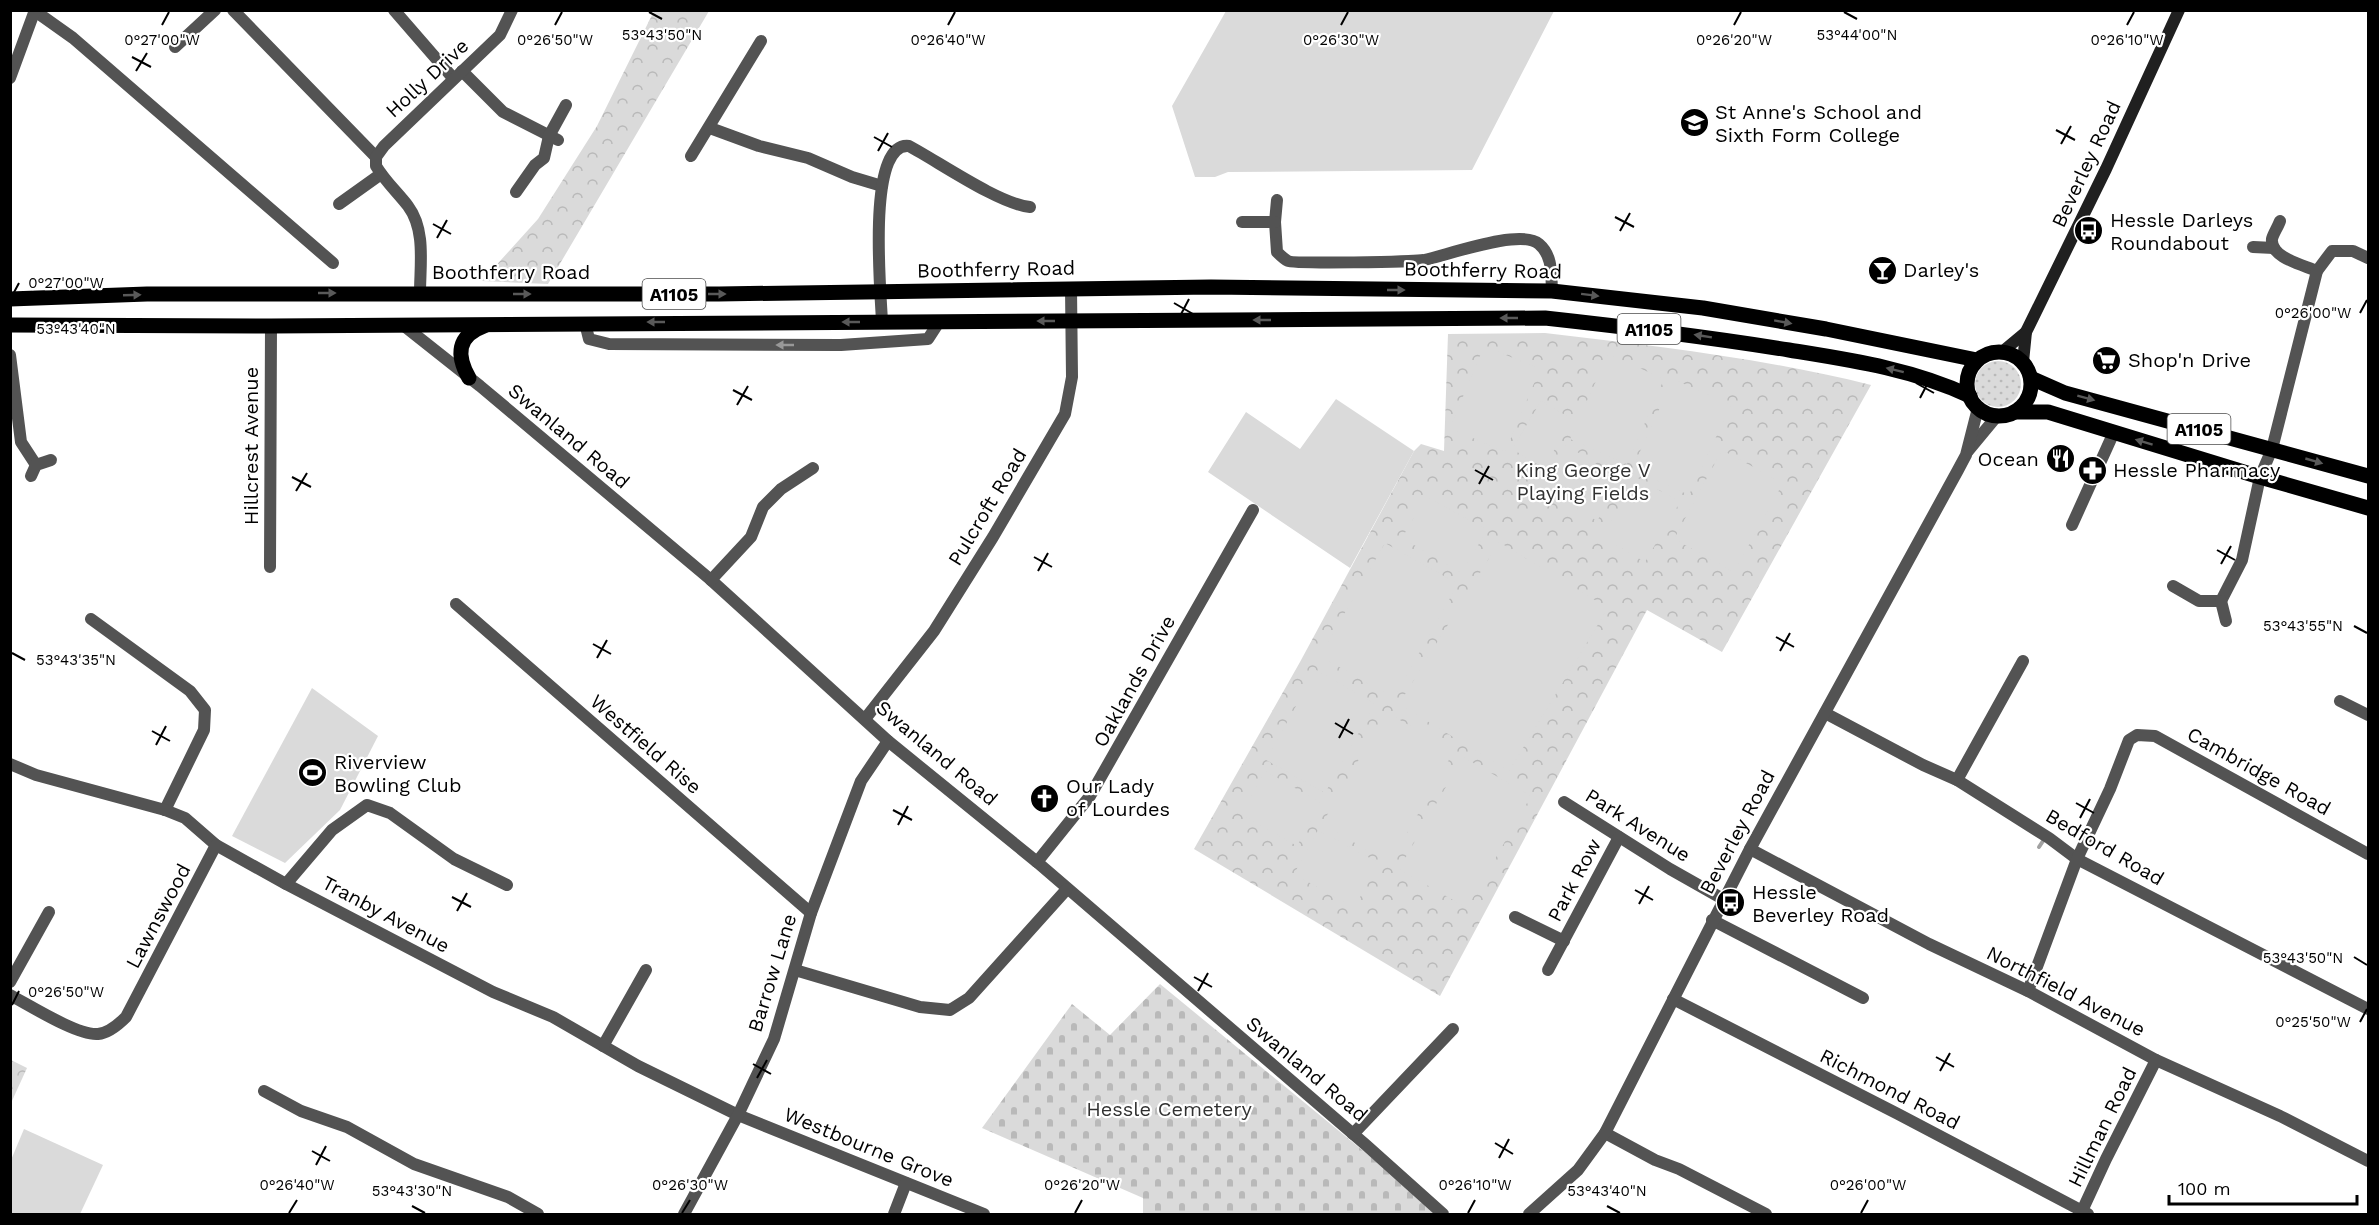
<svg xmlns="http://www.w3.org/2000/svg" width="2379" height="1225" font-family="'Work Sans',sans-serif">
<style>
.grass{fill:url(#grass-dots)}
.forest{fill:url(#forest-crowns)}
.cemetery{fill:url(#cemetery-stones)}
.garden{fill:#dadada}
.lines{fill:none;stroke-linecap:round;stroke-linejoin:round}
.stream{stroke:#a1a1a1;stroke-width:4}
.minor{stroke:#535353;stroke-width:12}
.tertiary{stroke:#535353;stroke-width:12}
.secondary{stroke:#202020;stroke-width:12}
.primary{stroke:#000;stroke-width:15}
.oneway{fill:#595959}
.oneway2{fill:#989898}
.ticks{fill:none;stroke:#000;stroke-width:2}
.labels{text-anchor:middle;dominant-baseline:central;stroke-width:4.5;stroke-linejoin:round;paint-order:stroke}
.shield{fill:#fff;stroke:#4c4c4c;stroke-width:1.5}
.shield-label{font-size:18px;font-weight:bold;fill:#000}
.street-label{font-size:20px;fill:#000;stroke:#fff}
.poi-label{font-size:20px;fill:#000;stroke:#fff;text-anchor:start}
.park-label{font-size:20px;fill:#313131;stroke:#fff}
.ticks-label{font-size:15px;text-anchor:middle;fill:#000;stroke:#fff;stroke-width:4.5;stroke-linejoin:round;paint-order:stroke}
</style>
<defs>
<pattern id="grass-dots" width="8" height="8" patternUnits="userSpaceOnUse" patternTransform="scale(1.5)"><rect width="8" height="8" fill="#dadada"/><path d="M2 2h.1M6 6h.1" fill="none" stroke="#b9b9b9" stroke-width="1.8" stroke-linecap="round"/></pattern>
<pattern id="forest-crowns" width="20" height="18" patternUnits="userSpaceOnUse" patternTransform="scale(1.5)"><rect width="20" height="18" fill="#dadada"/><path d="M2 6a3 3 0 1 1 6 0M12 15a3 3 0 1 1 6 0" fill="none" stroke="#b9b9b9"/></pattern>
<pattern id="cemetery-stones" width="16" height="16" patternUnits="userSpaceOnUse" patternTransform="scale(1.5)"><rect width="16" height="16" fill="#dadada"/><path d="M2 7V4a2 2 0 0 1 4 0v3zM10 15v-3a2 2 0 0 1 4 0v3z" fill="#b9b9b9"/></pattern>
</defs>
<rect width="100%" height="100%" fill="#fff"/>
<circle class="grass" cx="1998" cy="384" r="23"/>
<g class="forest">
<path d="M 654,11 L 709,11 L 548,284 L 482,281 L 538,219 L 597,126 Z"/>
<path d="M 1545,333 C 1654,346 1764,358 1871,385 L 1722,652 L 1647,610 L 1440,996 L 1194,849 L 1300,662 L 1414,451 L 1421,444 L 1444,451 L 1448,334 Z"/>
<path d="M 11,1060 L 27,1068 L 11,1103 Z"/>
</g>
<path class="cemetery" d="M 1160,984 L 1440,1214 L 1143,1214 L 1143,1198 L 982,1128 L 1072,1004 L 1110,1035 Z"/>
<g class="garden">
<path d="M 1226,11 L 1226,10 L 1554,11 L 1472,170 L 1228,172 L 1215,177 L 1195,177 L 1172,106 Z"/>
<path d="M 1484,346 L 1540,369 L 1505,452 L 1450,428 Z"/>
<path d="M 1608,354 L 1664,379 L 1627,464 L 1570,439 Z"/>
<path d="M 1673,379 L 1731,405 L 1689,495 L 1632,469 Z"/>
<path d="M 1336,399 L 1414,451 L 1350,568 L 1208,472 L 1246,412 L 1300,449 Z"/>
<path d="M 1541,401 L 1572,419 L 1544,468 L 1512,449 Z"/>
<path d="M 1566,445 L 1622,480 L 1597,521 L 1541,486 Z"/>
<path d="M 1722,450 L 1783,483 L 1734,572 L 1674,539 Z"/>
<path d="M 1636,477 L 1680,502 L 1645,562 L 1602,537 Z"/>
<path d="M 1426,496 L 1487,530 L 1462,573 L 1402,538 Z"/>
<path d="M 1499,542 L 1608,608 L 1509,771 L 1399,704 Z"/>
<path d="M 1385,543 L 1458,584 L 1394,698 L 1320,656 Z"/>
<path d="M 1316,670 L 1375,704 L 1325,793 L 1266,760 Z"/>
<path d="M 312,688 L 378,736 L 340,810 L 285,863 L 232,836 Z"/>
<path d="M 1386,712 L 1454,751 L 1390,863 L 1322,824 Z"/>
<path d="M 1463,757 L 1531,796 L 1467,908 L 1399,869 Z"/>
<path d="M 1265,771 L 1321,803 L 1297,846 L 1241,814 Z"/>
<path d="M 1318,830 L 1379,863 L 1354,908 L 1294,874 Z"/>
<path d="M 24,1129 L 103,1165 L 80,1214 L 11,1214 L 11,1160 Z"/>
</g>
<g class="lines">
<path class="stream" d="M 2039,847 L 2045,838"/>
<g class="minor">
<path d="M 233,10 L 376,157"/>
<path d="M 394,10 L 453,78"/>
<path d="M 35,11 L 73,38 L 333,263"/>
<path d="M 175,47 L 215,10"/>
<path d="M 462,71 L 503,112 L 558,140"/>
<path d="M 710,128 L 759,146 L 808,158 L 852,177 L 882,186"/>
<path d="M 691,156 L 761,41"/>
<path d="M 516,192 L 535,165 L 544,158 L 549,136 L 566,105"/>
<path d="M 1277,200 L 1275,222 L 1277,252 C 1280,255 1284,259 1288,261 C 1294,264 1412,262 1424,260 C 1448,255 1521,228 1539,244 C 1553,256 1551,274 1552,291"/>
<path d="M 339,204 L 381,174"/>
<path d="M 2280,221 C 2278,227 2273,234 2272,239 C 2270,258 2304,265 2317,271"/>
<path d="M 1242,222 L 1275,222"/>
<path d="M 2253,247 L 2274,248"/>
<path d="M 420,293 C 420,265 426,230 408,206 C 398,193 385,181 376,166 L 376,157 L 384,146 L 500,35 L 512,10"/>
<path d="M 882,322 C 881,294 866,141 909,146 C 939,162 999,204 1030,207"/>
<path d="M 585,323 L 589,339 L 609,344 L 841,345 L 928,339 L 939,322"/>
<path d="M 403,325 L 480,386 L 711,580 L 888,741 L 1037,862 L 1366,1145 L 1443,1214"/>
<path d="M 10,355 L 21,442 L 36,465"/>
<path d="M 31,476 L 36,465 L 51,460"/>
<path d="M 2072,525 L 2114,432"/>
<path d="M 270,567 L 271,326"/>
<path d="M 711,580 L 751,537 L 763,507 L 781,489 L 813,468"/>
<path d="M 2173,586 L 2199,601 L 2221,601 L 2242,560 L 2260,477 L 2272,449 L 2317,271 L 2332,251 L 2353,251 L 2368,258"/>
<path d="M 2221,601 L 2226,621"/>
<path d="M 456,604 L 811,913"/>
<path d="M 91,619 L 190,691 L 205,710 L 204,730 L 165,810"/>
<path d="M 2340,701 L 2368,715"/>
<path d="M 1825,713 L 1923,765 L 1957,780 L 2049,838 L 2077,859 L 2368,1009"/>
<path d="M 865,719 L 934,631 L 993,537 L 1065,414 L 1072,377 L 1071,289"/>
<path d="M 10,764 L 36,775 L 165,810 L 185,818 L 216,845 L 286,884 L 493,992 L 553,1017 L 638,1066 L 738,1115 L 984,1214"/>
<path d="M 1957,780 L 2023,661"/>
<path d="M 1564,802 L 1670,869 L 1723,899"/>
<path d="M 1750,849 L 1929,944 L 2028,991 L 2156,1060 L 2280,1116 L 2368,1161"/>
<path d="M 1037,862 L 1090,796 L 1253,510"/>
<path d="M 286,884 L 332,830 L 367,805 L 390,813 L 454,859 L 507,885"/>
<path d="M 1515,917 L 1564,941"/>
<path d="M 1712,920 L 1863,998"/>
<path d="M 795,970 L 920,1007 L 950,1010 L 969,998 L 1067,889"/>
<path d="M 1548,970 L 1619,837"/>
<path d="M 10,982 L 49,912"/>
<path d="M 2028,991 L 2077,859 L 2110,789 L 2129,740 L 2137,735 L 2155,736 L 2368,854"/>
<path d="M 10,995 C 29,1005 78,1036 98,1034 C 109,1033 119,1024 126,1017 L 216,845"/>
<path d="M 1673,999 L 1898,1114 L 2088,1214"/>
<path d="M 603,1046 L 646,970"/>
<path d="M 264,1091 L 301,1111 L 347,1127 L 414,1164 L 508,1197 L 538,1214"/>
<path d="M 1605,1133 L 1655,1160 L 1679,1169 L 1766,1214"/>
<path d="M 1353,1134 L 1453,1029"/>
<path d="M 2082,1211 L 2106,1159 L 2156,1060"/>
<path d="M 684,1214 L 738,1115 L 774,1039 L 811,913 L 861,781 L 888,741"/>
<path d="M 894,1214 L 906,1183"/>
</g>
<g class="tertiary">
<path d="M 10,78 L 35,10"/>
<path d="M 1968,451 L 1997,416"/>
<path d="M 1529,1214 L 1578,1170 L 1605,1133 L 1750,849 L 1958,470 L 1966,455 L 1978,408"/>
</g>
<g class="secondary">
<path d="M 2002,352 L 2026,332"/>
<path d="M 2023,362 L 2026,332 L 2106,169 L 2179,10"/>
</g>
<g class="primary">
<path d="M 10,299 L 147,294 L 719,294 L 1211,287 L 1552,291 L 1703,308 L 1826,329 L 1977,360"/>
<path d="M 10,325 L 271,326 L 1545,318 C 1627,327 1708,337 1789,350 C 1851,360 1913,369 1970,396"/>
<circle cx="1999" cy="384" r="32"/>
<path d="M 469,378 C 456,355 457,336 484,326"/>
<path d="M 2031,378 L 2065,393 L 2368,476"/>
<path d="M 2015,412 L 2048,412 L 2260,477 L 2368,508"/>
</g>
</g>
<defs><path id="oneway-solid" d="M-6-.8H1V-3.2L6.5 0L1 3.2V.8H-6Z" transform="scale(1.5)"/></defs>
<g class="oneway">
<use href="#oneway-solid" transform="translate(1396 290)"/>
<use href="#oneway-solid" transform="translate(327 293)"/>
<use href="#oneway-solid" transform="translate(522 294)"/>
<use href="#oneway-solid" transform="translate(717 294)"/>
<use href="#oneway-solid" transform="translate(132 295) rotate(-2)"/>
<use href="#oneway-solid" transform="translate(1590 295) rotate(7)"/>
<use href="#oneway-solid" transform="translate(1509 318) rotate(180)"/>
<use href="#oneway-solid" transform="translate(1262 320) rotate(180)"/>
<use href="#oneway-solid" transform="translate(1046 321) rotate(180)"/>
<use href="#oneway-solid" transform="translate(656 322) rotate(180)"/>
<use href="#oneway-solid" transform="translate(851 322) rotate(180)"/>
<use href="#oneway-solid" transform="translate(1783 322) rotate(10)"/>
<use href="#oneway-solid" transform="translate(1703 336) rotate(-171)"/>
<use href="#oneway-solid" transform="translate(1895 370) rotate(-166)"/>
<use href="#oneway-solid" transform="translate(2086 398) rotate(15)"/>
<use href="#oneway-solid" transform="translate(2144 442) rotate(-163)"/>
<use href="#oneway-solid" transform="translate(2314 461) rotate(16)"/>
</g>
<use class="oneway2" href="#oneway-solid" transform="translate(785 345) rotate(-180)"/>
<path class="ticks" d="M 649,12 L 662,19M 1844,12 L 1857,19M 162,25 L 169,12M 555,25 L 562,12M 948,25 L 955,12M 1341,25 L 1348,12M 1734,25 L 1741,12M 2127,25 L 2134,12M 132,57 L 151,67M 136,71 L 147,53M 2056,130 L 2075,140M 874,137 L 892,147M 2061,144 L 2071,126M 878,151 L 888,133M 1615,217 L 1634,227M 433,224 L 451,234M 1620,231 L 1630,213M 437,238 L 447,220M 12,296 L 19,283M 1174,303 L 1193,314M 2360,313 L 2367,300M 1179,318 L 1189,299M 12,322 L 25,329M 1916,383 L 1934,393M 733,390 L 752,400M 1920,398 L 1930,379M 737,405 L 748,386M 1475,470 L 1493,480M 292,477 L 311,487M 1479,484 L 1489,466M 296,491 L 307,473M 2217,550 L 2235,560M 1034,557 L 1052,567M 2221,564 L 2231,546M 1038,571 L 1048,553M 2354,626 L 2367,633M 1776,637 L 1794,647M 593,644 L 611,654M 1780,651 L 1790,633M 12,653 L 25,660M 597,658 L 607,640M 1335,723 L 1353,734M 152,731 L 170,741M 1339,738 L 1349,719M 156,745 L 166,726M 2076,803 L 2094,813M 893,810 L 912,820M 2080,818 L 2090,799M 898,825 L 908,806M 1635,890 L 1653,900M 452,897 L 471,907M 1639,904 L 1649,886M 457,911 L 467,893M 2354,957 L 2367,965M 1194,977 L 1212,987M 1198,991 L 1208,973M 12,1005 L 19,991M 2360,1022 L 2367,1009M 1936,1057 L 1954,1067M 753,1064 L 771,1074M 1940,1071 L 1950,1053M 757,1078 L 767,1060M 1495,1143 L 1513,1154M 312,1151 L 330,1161M 1499,1158 L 1509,1139M 316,1165 L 326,1146M 412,1206 L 425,1213M 1607,1206 L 1620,1213M 289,1213 L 297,1200M 682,1213 L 690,1200M 1075,1213 L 1082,1200M 1468,1213 L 1475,1200M 1861,1213 L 1868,1200"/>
<defs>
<symbol id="school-disc" viewBox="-11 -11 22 22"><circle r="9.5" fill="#000" stroke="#fff"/><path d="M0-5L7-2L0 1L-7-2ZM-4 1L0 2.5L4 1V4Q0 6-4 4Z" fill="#fff"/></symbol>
<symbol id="bus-disc" viewBox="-11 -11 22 22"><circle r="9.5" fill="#000" stroke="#fff"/><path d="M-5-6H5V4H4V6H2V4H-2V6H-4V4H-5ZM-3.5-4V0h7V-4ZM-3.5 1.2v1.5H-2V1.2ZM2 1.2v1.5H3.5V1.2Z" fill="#fff"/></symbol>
<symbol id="bar-disc" viewBox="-11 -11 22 22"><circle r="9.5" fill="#000" stroke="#fff"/><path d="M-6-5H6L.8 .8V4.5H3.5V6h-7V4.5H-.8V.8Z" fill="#fff"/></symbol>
<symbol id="supermarket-disc" viewBox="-11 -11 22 22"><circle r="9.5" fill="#000" stroke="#fff"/><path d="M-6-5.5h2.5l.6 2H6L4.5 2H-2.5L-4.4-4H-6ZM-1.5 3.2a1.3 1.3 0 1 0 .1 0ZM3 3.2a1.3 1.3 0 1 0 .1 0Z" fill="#fff"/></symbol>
<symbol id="restaurant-disc" viewBox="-11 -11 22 22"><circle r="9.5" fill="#000" stroke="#fff"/><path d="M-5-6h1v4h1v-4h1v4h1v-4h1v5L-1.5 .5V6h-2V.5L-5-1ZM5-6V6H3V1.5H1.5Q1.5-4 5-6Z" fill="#fff"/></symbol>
<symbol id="pharmacy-disc" viewBox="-11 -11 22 22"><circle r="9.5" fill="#000" stroke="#fff"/><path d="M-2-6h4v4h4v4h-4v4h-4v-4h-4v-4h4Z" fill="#fff"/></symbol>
<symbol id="stadium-disc" viewBox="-11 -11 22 22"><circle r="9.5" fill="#000" stroke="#fff"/><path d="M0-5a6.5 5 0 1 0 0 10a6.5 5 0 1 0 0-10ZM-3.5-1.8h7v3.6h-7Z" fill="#fff"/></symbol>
<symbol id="church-disc" viewBox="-11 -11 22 22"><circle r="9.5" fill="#000" stroke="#fff"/><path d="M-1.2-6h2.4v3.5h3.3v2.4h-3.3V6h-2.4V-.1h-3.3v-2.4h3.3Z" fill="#fff"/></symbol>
</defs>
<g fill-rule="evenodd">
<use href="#school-disc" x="1678" y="106" width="33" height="33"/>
<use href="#bus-disc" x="2072" y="214" width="33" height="33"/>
<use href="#bar-disc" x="1866" y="254" width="33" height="33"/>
<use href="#supermarket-disc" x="2090" y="344" width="33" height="33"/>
<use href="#restaurant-disc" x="2044" y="442" width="33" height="33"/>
<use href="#pharmacy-disc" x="2076" y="454" width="33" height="33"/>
<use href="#stadium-disc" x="296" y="756" width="33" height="33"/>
<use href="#church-disc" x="1028" y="782" width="33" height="33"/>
<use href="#bus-disc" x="1714" y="886" width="33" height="33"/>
</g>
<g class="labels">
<g class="shield">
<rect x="642.5" y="279" width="63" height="30" rx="4.5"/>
<rect x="1617.5" y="314" width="63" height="30" rx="4.5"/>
<rect x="2167.5" y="414" width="63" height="30" rx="4.5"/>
</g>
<g class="shield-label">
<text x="674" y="294">A1105</text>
<text x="1649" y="329">A1105</text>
<text x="2199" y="429">A1105</text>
</g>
<g class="street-label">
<text transform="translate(427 78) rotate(-43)">Holly Drive</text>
<text transform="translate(2086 164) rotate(-65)">Beverley Road</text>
<text transform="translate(996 269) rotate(-1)">Boothferry Road</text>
<text transform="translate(1483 270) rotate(1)">Boothferry Road</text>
<text x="511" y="272">Boothferry Road</text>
<text transform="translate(569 436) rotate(40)">Swanland Road</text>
<text transform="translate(251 446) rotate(-90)">Hillcrest Avenue</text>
<text transform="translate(987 507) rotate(-59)">Pulcroft Road</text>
<text transform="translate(1134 681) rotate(-61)">Oaklands Drive</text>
<text transform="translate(646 744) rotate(41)">Westfield Rise</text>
<text transform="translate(937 753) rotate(40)">Swanland Road</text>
<text transform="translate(2259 771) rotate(29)">Cambridge Road</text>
<text transform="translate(1638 825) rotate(32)">Park Avenue</text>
<text transform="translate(1737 832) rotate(-62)">Beverley Road</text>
<text transform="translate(2105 847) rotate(30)">Bedford Road</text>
<text transform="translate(1574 880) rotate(-62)">Park Row</text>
<text transform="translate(386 914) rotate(28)">Tranby Avenue</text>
<text transform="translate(158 916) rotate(-62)">Lawnswood</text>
<text transform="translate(772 973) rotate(-73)">Barrow Lane</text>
<text transform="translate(2066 991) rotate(27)">Northfield Avenue</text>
<text transform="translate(1307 1069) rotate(40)">Swanland Road</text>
<text transform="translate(1890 1089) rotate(27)">Richmond Road</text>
<text transform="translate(2102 1127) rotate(-64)">Hillman Road</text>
<text transform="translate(869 1147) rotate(22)">Westbourne Grove</text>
</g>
<g class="poi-label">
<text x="1715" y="112">St Anne's School and<tspan x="1715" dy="23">Sixth Form College</tspan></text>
<text x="2110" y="220">Hessle Darleys<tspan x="2110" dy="23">Roundabout</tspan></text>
<text x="1903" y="270">Darley's</text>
<text x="2128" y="360">Shop'n Drive</text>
<text x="2039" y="459" text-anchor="end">Ocean</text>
<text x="2113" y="470">Hessle Pharmacy</text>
<text x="334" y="762">Riverview<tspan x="334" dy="23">Bowling Club</tspan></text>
<text x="1066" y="786">Our Lady<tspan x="1066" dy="23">of Lourdes</tspan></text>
<text x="1752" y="892">Hessle<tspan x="1752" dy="23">Beverley Road</tspan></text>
</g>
<g class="park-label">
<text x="1583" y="470">King George V<tspan x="1583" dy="23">Playing Fields</tspan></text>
<text x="1169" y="1109">Hessle Cemetery</text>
</g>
</g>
<g class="ticks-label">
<text x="1857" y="40">53°44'00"N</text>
<text x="662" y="40">53°43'50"N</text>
<text x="162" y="45">0°27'00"W</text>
<text x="555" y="45">0°26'50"W</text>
<text x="948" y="45">0°26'40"W</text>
<text x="1341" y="45">0°26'30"W</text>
<text x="1734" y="45">0°26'20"W</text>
<text x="2127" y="45">0°26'10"W</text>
<text x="66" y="288">0°27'00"W</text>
<text x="2313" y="318">0°26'00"W</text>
<text x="76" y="334">53°43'40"N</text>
<text x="2303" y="631">53°43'55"N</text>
<text x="76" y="665">53°43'35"N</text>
<text x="2303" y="963">53°43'50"N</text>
<text x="66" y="997">0°26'50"W</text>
<text x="2313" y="1027">0°25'50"W</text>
<text x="297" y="1190">0°26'40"W</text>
<text x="690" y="1190">0°26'30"W</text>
<text x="1082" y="1190">0°26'20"W</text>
<text x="1475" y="1190">0°26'10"W</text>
<text x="1868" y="1190">0°26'00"W</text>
<text x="412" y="1196">53°43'30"N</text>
<text x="1607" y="1196">53°43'40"N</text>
</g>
<rect width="2379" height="1225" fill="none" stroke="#000000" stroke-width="24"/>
<path d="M2169 1195v9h188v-9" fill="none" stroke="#000000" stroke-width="3"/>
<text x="2178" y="1195" font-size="18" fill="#000000" stroke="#ffffff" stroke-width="4.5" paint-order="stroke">100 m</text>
</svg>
